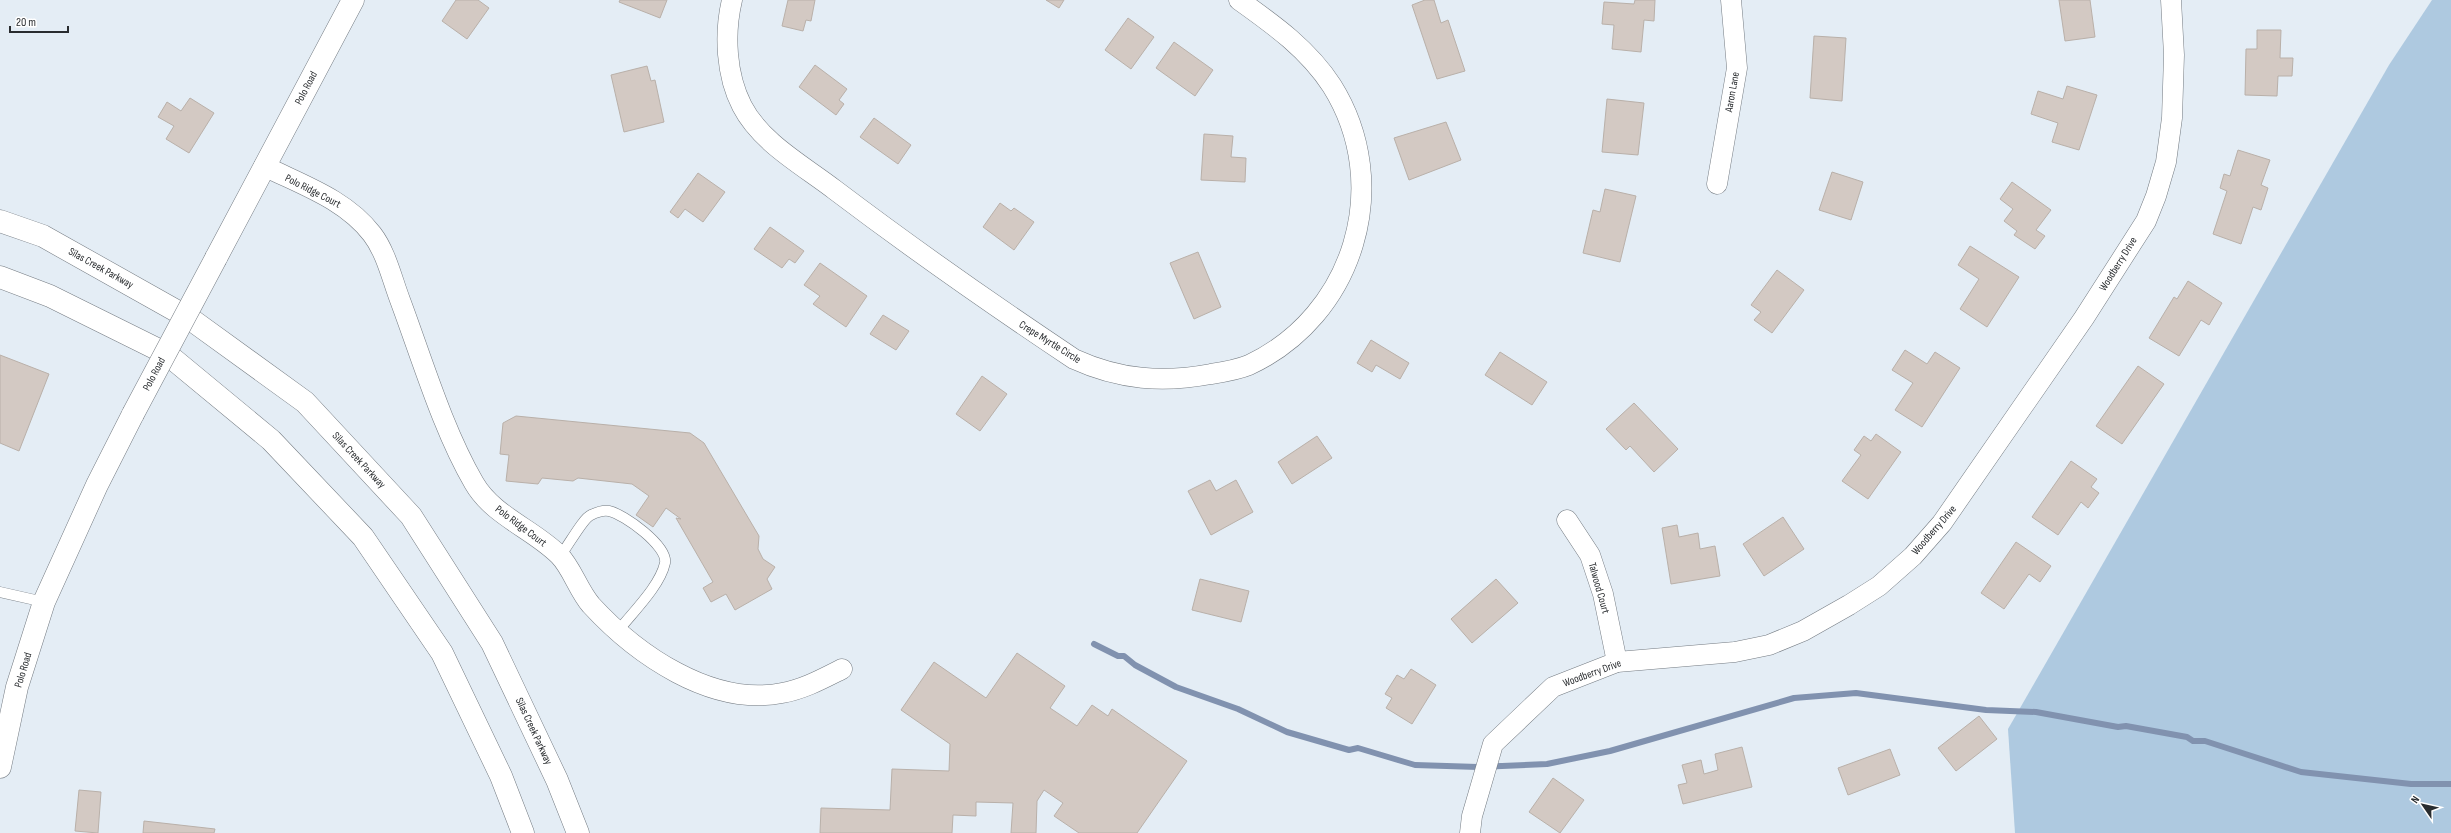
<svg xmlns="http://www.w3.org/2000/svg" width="2451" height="833" font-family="'Sofia Sans Condensed',sans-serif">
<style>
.green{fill:#aec9e0}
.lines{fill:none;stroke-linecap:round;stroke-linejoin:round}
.stream{stroke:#8192af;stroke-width:6}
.building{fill:#d3c9c3;stroke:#b9b0a9}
.lane-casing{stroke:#747b82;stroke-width:11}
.street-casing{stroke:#747b82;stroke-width:21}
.secondary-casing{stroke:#747b82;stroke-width:23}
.primary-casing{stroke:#747b82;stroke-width:23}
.lane{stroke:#fff;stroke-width:10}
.street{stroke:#fff;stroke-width:20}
.secondary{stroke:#fff;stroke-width:22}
.primary{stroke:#fff;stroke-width:22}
.secondary-bridge-casing{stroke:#747b82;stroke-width:23;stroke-linecap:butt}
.secondary-bridge{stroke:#fff;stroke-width:22}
.labels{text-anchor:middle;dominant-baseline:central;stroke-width:3.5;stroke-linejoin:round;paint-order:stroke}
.street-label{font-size:11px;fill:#292c2f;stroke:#fff}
</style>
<rect width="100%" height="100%" fill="#e4edf5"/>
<path class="green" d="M 2432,0 L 2451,0 L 2451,833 L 2015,833 L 2008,729 L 2389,65 Z"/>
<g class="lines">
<path class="stream" d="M 1094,644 L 1118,656 L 1124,656 L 1135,665 L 1176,687 L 1238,709 L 1287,732 L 1349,750 L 1358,748 L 1415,765 L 1478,767 L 1547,764 L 1610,751 L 1794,698 L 1856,693 L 1986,710 L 2036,712 L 2118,727 L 2126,726 L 2187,737 L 2193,741 L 2205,741 L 2301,772 L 2411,784 L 2451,784"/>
</g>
<g class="building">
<path d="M 456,0 L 478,0 L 489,8 L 467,39 L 442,21 Z"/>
<path d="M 620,0 L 667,0 L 660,18 L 619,2 Z"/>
<path d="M 788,0 L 815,0 L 811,21 L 806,20 L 803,31 L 782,26 Z"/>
<path d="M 1046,0 L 1064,0 L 1059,8 Z"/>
<path d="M 1425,0 L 1434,0 L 1441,23 L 1448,20 L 1465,71 L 1437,79 L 1412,5 Z"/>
<path d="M 1635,0 L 1655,0 L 1654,21 L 1644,20 L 1641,52 L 1612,49 L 1614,25 L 1602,24 L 1604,2 L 1634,4 Z"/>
<path d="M 2059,0 L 2090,0 L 2095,37 L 2065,41 Z"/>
<path d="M 1128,18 L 1154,37 L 1131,69 L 1105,50 Z"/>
<path d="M 2257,30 L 2281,30 L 2280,58 L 2293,58 L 2292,76 L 2278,76 L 2277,96 L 2245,95 L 2246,49 L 2257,49 Z"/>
<path d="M 1814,36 L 1846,38 L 1842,101 L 1810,98 Z"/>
<path d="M 1174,42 L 1213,70 L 1195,96 L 1156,68 Z"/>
<path d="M 815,65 L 847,89 L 839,100 L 844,104 L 836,115 L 799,87 Z"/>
<path d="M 647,66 L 651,81 L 655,80 L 664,122 L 624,132 L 611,75 Z"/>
<path d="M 2067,86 L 2097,95 L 2079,150 L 2052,142 L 2058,123 L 2031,114 L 2038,91 L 2063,99 Z"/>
<path d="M 190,98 L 214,113 L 189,153 L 166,139 L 174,126 L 158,117 L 167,102 L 181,111 Z"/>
<path d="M 1607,99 L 1644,103 L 1638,155 L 1602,152 Z"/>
<path d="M 874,118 L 911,145 L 898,164 L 860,137 Z"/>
<path d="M 1446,122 L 1461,160 L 1409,180 L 1394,138 Z"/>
<path d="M 1204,134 L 1233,136 L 1231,157 L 1246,158 L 1245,182 L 1201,180 Z"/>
<path d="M 2238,150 L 2270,160 L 2261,185 L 2268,188 L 2261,210 L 2253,207 L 2241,244 L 2213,234 L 2227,191 L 2220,188 L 2224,174 L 2230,176 Z"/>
<path d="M 1832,172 L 1863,182 L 1851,220 L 1819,210 Z"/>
<path d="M 698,173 L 725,192 L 703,222 L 685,209 L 678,218 L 670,212 Z"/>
<path d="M 2012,182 L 2051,210 L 2036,230 L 2045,236 L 2035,249 L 2014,235 L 2017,231 L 2004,221 L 2013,209 L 2000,199 Z"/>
<path d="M 1605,189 L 1636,196 L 1620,262 L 1583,253 L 1593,210 L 1600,212 Z"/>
<path d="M 1000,203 L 1011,211 L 1014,208 L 1034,222 L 1014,250 L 983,227 Z"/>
<path d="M 770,227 L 804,251 L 795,263 L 789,259 L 782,268 L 754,249 Z"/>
<path d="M 1970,246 L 2019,277 L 1987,327 L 1960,309 L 1979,279 L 1958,265 Z"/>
<path d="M 1198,252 L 1221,307 L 1194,319 L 1170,263 Z"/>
<path d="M 820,263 L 867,296 L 846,327 L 813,304 L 820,296 L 804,285 Z"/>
<path d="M 1777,270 L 1804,290 L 1772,333 L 1754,320 L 1761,312 L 1751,305 Z"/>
<path d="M 2188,281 L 2222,303 L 2209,325 L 2201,320 L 2179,356 L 2149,338 L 2174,297 L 2177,299 Z"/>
<path d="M 883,315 L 909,331 L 896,350 L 870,334 Z"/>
<path d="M 1371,340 L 1409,363 L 1400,379 L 1376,365 L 1372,372 L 1357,363 Z"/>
<path d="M 1905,350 L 1927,364 L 1935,352 L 1960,368 L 1922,427 L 1895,410 L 1913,383 L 1892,370 Z"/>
<path d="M 1500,352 L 1547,382 L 1532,405 L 1485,375 Z"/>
<path d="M 0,355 L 49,374 L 19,451 L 0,443 Z"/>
<path d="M 2138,366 L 2164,384 L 2122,444 L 2096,426 Z"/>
<path d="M 982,376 L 1007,394 L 980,431 L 956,414 Z"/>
<path d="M 1634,403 L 1678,449 L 1654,472 L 1630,446 L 1626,450 L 1606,429 Z"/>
<path d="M 516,416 L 690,433 L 704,443 L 759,536 L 758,549 L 763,559 L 775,567 L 767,579 L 772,589 L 735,610 L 726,594 L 711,602 L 703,588 L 713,582 L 676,518 L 681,519 L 666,508 L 653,527 L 636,515 L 649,496 L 632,484 L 578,478 L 573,481 L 542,478 L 538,484 L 506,481 L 509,455 L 500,454 L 503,423 Z"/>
<path d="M 1876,434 L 1901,452 L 1868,499 L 1842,481 L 1861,455 L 1854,450 L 1864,436 L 1871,441 Z"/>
<path d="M 1317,436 L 1332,458 L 1292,484 L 1278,462 Z"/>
<path d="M 2071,461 L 2097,479 L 2091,487 L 2099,493 L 2088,508 L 2081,502 L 2058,535 L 2032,517 Z"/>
<path d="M 1210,480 L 1216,491 L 1236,480 L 1253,512 L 1211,535 L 1188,491 Z"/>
<path d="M 1783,517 L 1804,549 L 1764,576 L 1743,544 Z"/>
<path d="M 1677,525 L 1679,537 L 1698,533 L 1700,549 L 1715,546 L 1720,576 L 1671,584 L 1662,528 Z"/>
<path d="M 2016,542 L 2051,566 L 2040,582 L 2029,574 L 2004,609 L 1981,593 Z"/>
<path d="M 1200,579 L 1249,591 L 1241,622 L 1192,610 Z"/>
<path d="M 1496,579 L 1518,603 L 1472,643 L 1451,619 Z"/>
<path d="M 1017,653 L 1065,686 L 1050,708 L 1077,726 L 1092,705 L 1108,716 L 1112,709 L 1187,761 L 1137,833 L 1079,833 L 1054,816 L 1063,803 L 1044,790 L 1037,801 L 1036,833 L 1011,833 L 1013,803 L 976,802 L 976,816 L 953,815 L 952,833 L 820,833 L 821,808 L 890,810 L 892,769 L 949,771 L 950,744 L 901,710 L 934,662 L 986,698 Z"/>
<path d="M 1411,669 L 1436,685 L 1412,724 L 1386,708 L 1392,698 L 1385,694 L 1397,675 L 1404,679 Z"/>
<path d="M 1979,716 L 1997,739 L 1956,771 L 1938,748 Z"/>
<path d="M 1742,747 L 1752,787 L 1683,804 L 1678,785 L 1687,783 L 1682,765 L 1701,760 L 1704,774 L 1718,770 L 1715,754 Z"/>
<path d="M 1890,749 L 1900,775 L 1848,795 L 1838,768 Z"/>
<path d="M 1553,778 L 1584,800 L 1560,833 L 1529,812 Z"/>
<path d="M 79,790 L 101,792 L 98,833 L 75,831 Z"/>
<path d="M 144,821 L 215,829 L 214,833 L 143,833 Z"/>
</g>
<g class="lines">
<defs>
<g id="lane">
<path d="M 560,556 C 567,548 583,518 591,515 C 597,512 603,510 609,511 C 624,514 668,546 665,563 C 660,586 633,612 618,631"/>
<path d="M 0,592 L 44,602"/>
</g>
<g id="street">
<path d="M 732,0 C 724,34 726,75 742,106 C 761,143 804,166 835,190 C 913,249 993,305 1074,359 C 1120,380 1163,383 1211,374 C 1224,372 1237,370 1249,365 C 1354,316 1394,185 1332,86 C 1308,49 1274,25 1239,0"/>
<path d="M 264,166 C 302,185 345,199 372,234 C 386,252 392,279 400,300 C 422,359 443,430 474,483 C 493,516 533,529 559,555 C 572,568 578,590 591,605 C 636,654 711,707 782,693 C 804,689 822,679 842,669"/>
<path d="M 1717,184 L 1737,68 L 1731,0"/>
<path d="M 1567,520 L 1590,555 L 1603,594 L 1617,662"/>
<path d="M 1470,833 L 1472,816 L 1493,744 L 1553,687 L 1617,662 L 1735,652 L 1769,645 L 1803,631 L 1849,605 L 1879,586 L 1913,556 L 1942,523 L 2084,318 L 2146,221 L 2156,196 L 2166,162 L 2172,118 L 2174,55 L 2171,0"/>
</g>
<g id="secondary">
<path d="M 216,258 L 353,0"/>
<path d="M 0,767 L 17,687 L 44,602 L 97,485 L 133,414"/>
</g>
<g id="primary">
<path d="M 0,221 L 43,236 L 189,318 L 305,402 L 411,516 L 492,643 L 557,780 L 578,833"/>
<path d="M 0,277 L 50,296 L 167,354 L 271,440 L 363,537 L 442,653 L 501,776 L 523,833"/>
</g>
</defs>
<use href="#lane" class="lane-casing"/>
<use href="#street" class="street-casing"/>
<use href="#secondary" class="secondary-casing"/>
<use href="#primary" class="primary-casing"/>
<use href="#lane" class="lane"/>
<use href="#street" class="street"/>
<use href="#secondary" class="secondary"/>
<use href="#primary" class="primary"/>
<defs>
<path id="secondary-bridge" d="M 133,414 L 216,258"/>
</defs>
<use href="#secondary-bridge" class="secondary-bridge-casing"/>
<use href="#secondary-bridge" class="secondary-bridge"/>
</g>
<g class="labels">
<g class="street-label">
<text transform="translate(306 88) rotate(-62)">Polo Road</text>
<text transform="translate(1732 92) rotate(-80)">Aaron Lane</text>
<text transform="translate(313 191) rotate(27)">Polo Ridge Court</text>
<text transform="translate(2118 264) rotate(-58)">Woodberry Drive</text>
<text transform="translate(101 268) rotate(29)">Silas Creek Parkway</text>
<text transform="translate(1050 342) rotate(32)">Crepe Myrtle Circle</text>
<text transform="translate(154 374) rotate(-62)">Polo Road</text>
<text transform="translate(359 460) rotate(47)">Silas Creek Parkway</text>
<text transform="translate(521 526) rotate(37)">Polo Ridge Court</text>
<text transform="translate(1934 530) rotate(-49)">Woodberry Drive</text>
<text transform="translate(1599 588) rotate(74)">Talwood Court</text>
<text transform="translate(23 670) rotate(-73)">Polo Road</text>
<text transform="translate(1592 673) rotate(-20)">Woodberry Drive</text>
<text transform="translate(534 731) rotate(65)">Silas Creek Parkway</text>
</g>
</g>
<g transform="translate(2423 805) rotate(304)" stroke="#ffffff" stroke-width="3" paint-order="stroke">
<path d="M0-3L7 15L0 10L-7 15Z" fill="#292c2f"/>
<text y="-6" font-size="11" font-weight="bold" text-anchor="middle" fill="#292c2f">N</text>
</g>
<path d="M10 26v6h58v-6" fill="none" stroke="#292c2f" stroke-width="2"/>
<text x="16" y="26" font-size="12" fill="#292c2f" stroke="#ffffff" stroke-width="3" paint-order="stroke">20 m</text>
</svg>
